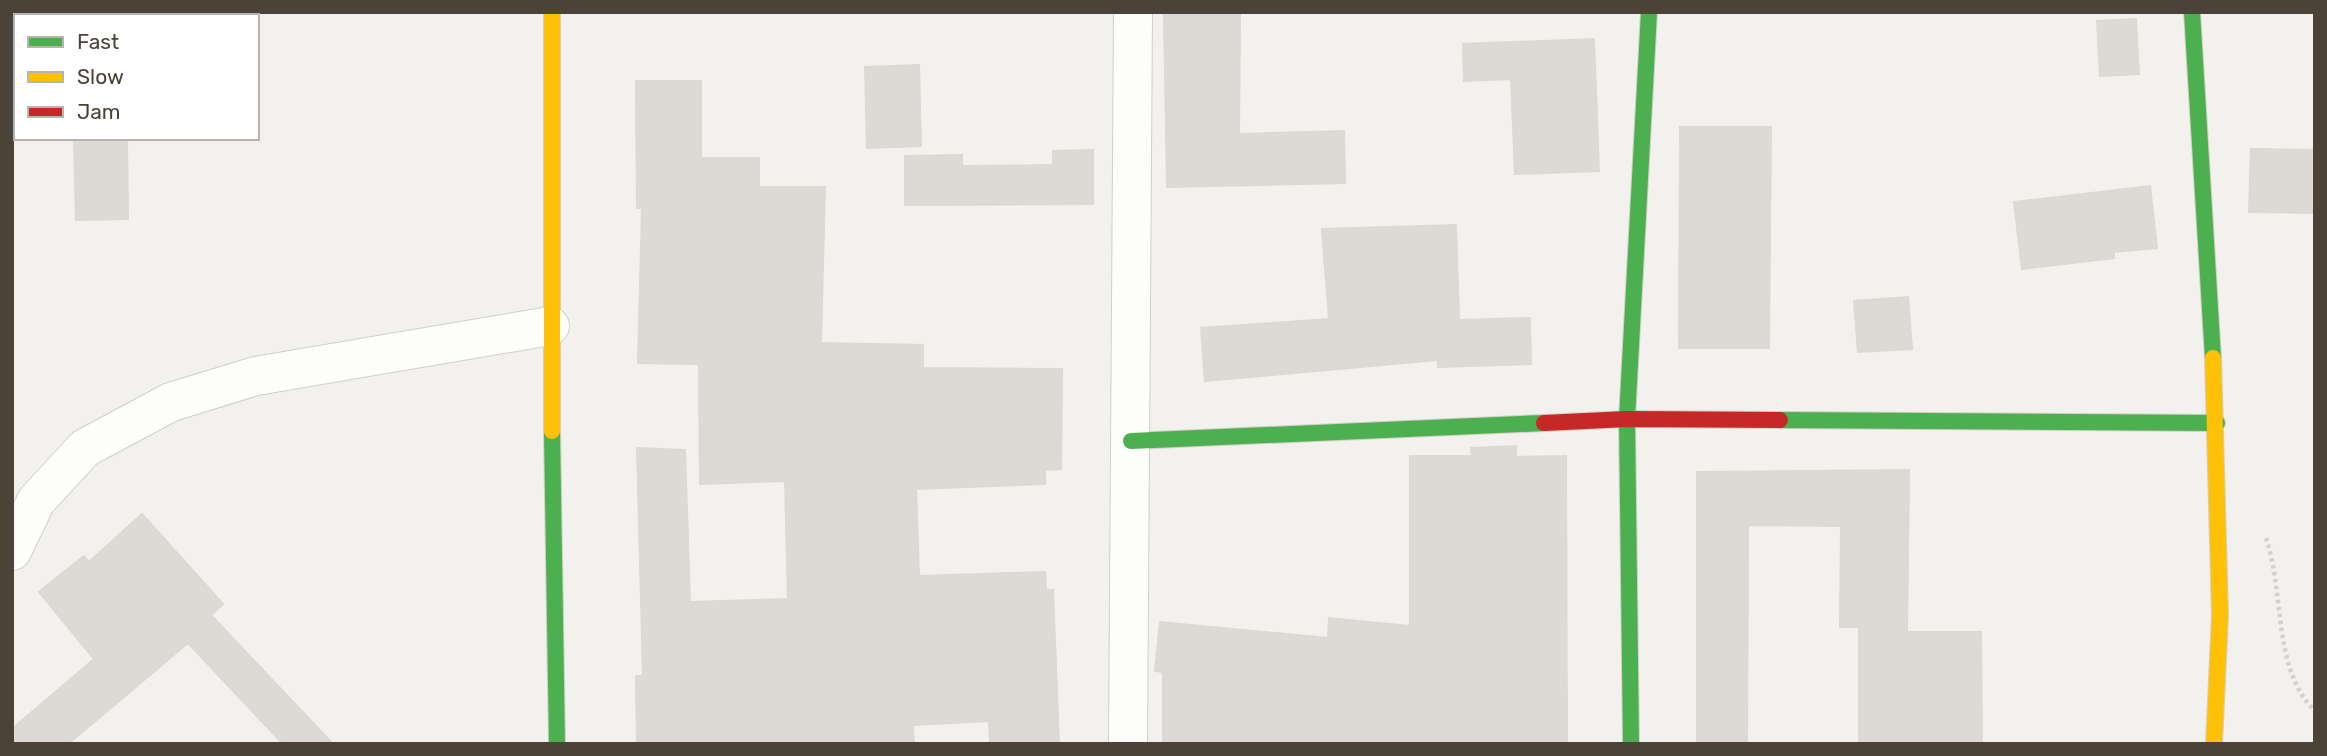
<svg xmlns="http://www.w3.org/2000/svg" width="2327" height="756" font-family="Rubik,sans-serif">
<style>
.building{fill:#dddad6;stroke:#dcd8d3;stroke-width:2}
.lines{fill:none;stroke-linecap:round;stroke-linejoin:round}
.street-casing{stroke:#d1cfcb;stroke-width:40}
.fast-casing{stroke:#d3cec5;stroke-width:18}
.slow-casing{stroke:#d3cec5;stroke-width:18}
.jam-casing{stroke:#d3cec5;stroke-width:18}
.path{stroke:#d3d1cc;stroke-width:4.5;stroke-dasharray:3.5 3.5;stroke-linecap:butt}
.street{stroke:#fdfdfc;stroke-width:38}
.fast{stroke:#4caf50;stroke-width:16}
.slow{stroke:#ffc107;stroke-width:16}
.jam{stroke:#c62828;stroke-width:16}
</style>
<rect width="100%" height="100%" fill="#f3f1ee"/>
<g class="building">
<path d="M 1164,12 L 1240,12 L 1239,134 L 1344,131 L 1345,183 L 1167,187 Z"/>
<path d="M 2136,19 L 2139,74 L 2100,76 L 2097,21 Z"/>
<path d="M 1594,39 L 1599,171 L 1515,174 L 1511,79 L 1464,81 L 1463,44 Z"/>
<path d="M 919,65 L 921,146 L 867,148 L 865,67 Z"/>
<path d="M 636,81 L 701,81 L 701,158 L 759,158 L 759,187 L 825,187 L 821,343 L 923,345 L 923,368 L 1062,369 L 1061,469 L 1045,470 L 1045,484 L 916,489 L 919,576 L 1045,572 L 1046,590 L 1053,590 L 1059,744 L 990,744 L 989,721 L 913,725 L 914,744 L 637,744 L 636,676 L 643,676 L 637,448 L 685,450 L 690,602 L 788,599 L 785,481 L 700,484 L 699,364 L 638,363 L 642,208 L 637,208 Z"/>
<path d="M 1680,127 L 1771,127 L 1769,348 L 1679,348 Z"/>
<path d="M 74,138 L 127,138 L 128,219 L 76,220 Z"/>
<path d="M 2251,149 L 2315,150 L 2315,213 L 2249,212 Z"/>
<path d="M 1093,150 L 1093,204 L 905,205 L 905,156 L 962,155 L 962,166 L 1053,165 L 1053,151 Z"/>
<path d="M 2150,186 L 2157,248 L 2114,252 L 2114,258 L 2022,269 L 2014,202 Z"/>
<path d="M 1456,225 L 1459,320 L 1530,318 L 1531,364 L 1438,367 L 1438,360 L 1205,381 L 1201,328 L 1329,319 L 1322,229 Z"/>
<path d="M 1908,297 L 1912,349 L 1858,352 L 1854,301 Z"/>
<path d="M 1516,446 L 1516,457 L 1566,456 L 1567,744 L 1163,744 L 1163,672 L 1155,671 L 1160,622 L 1328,638 L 1329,618 L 1410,626 L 1410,456 L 1472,456 L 1471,448 Z"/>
<path d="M 1909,470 L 1907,632 L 1981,632 L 1982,744 L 1859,744 L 1859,627 L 1840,627 L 1841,526 L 1748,525 L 1747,744 L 1697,744 L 1697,472 Z"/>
<path d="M 142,514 L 223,604 L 211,615 L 333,744 L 283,744 L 188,643 L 68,744 L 12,744 L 12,729 L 94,659 L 39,592 L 84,556 L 89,562 Z"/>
</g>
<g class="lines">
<defs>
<g id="street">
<path d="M 12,551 L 36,501 L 85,448 L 171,402 L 256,376 L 550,326"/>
<path d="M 1128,744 L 1133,12"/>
</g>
<g id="fast">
<path d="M 2192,12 L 2213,358"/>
<path d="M 1780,420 L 2217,423"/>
<path d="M 552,431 L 557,744"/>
<path d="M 1131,441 L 1544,423"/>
<path d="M 1631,744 L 1627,419 L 1649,12"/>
</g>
<g id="slow">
<path d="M 2213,358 L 2220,615 L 2214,744"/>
<path d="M 552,431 L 552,12"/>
</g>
<path id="jam" d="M 1544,423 L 1627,419 L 1780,420"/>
</defs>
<use href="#street" class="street-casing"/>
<use href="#fast" class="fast-casing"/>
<use href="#slow" class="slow-casing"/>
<use href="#jam" class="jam-casing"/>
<path class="path" d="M 2266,538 C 2285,593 2272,669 2315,711"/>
<use href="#street" class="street"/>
<use href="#fast" class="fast"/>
<use href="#slow" class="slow"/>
<use href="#jam" class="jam"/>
</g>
<rect width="2327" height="756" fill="none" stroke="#4b4238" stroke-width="28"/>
<rect x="14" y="14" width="245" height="126" fill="#ffffff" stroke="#b7b3af" stroke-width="2"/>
<rect x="28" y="37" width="35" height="10" fill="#4caf50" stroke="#b7b3af" stroke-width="2"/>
<text x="77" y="49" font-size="21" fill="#4b4238">Fast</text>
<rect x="28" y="72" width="35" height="10" fill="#ffc107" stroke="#b7b3af" stroke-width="2"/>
<text x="77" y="84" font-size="21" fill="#4b4238">Slow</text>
<rect x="28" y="107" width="35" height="10" fill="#c62828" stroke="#b7b3af" stroke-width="2"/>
<text x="77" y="119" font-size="21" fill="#4b4238">Jam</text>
</svg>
